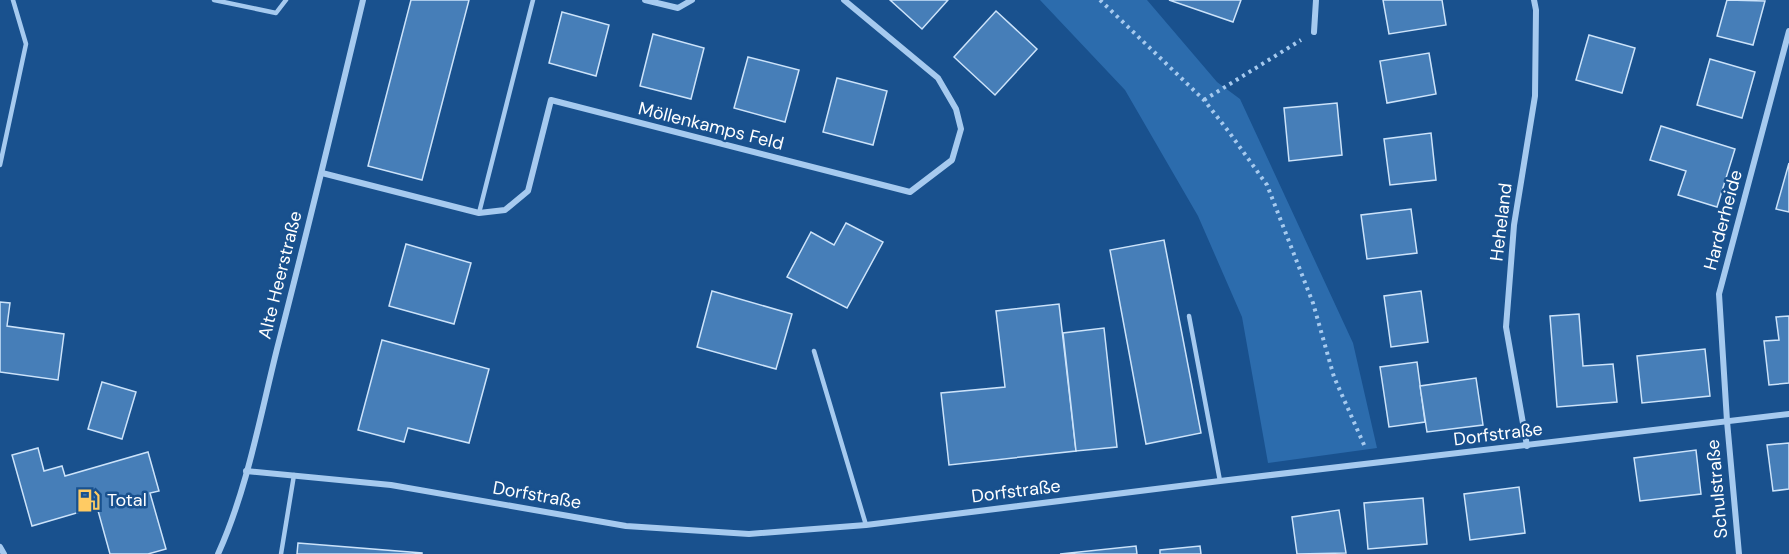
<svg xmlns="http://www.w3.org/2000/svg" width="1789" height="554" font-family="'DM Sans',sans-serif">
<style>
.green{fill:#2c6cad}
.building{fill:#467eb8;stroke:#cce3fa;stroke-width:1.5}
.lines{fill:none;stroke-linecap:round;stroke-linejoin:round}
.path{stroke:#a6caef;stroke-width:4;stroke-dasharray:3 4.5;stroke-linecap:butt}
.lane{stroke:#a6caef;stroke-width:4.5}
.street{stroke:#a6caef;stroke-width:6}
.labels{text-anchor:middle;dominant-baseline:central;stroke-width:5;stroke-linejoin:round;paint-order:stroke}
.street-label{font-size:18px;fill:#fff;stroke:#19518e}
.poi-label{font-size:18px;fill:#fff;stroke:#19518e;text-anchor:start}
</style>
<rect width="100%" height="100%" fill="#19518e"/>
<path class="green" d="M 1040,0 L 1147,0 L 1217,82 L 1240,99 L 1353,343 L 1377,448 L 1268,463 L 1242,317 L 1198,216 L 1125,90 Z"/>
<g class="building">
<path d="M 411,0 L 469,0 L 422,180 L 368,166 Z"/>
<path d="M 890,0 L 948,0 L 922,29 Z"/>
<path d="M 1169,0 L 1241,0 L 1233,22 Z"/>
<path d="M 1383,0 L 1442,0 L 1446,25 L 1389,34 Z"/>
<path d="M 1727,0 L 1765,1 L 1753,45 L 1717,36 Z"/>
<path d="M 996,11 L 1037,49 L 995,95 L 954,57 Z"/>
<path d="M 562,12 L 609,25 L 596,76 L 549,63 Z"/>
<path d="M 653,34 L 704,48 L 691,99 L 640,86 Z"/>
<path d="M 1589,35 L 1635,48 L 1622,93 L 1576,80 Z"/>
<path d="M 1429,53 L 1436,94 L 1387,103 L 1380,61 Z"/>
<path d="M 748,57 L 799,70 L 785,122 L 734,108 Z"/>
<path d="M 1710,59 L 1755,72 L 1742,118 L 1697,105 Z"/>
<path d="M 837,78 L 887,91 L 873,145 L 823,132 Z"/>
<path d="M 1337,103 L 1342,155 L 1289,161 L 1284,108 Z"/>
<path d="M 1661,126 L 1735,149 L 1717,207 L 1678,195 L 1686,171 L 1650,160 Z"/>
<path d="M 1431,133 L 1436,180 L 1390,185 L 1384,139 Z"/>
<path d="M 1789,163 L 1789,212 L 1776,209 Z"/>
<path d="M 1411,209 L 1417,253 L 1367,259 L 1361,215 Z"/>
<path d="M 846,223 L 883,242 L 847,308 L 787,277 L 811,232 L 834,245 Z"/>
<path d="M 1164,240 L 1201,433 L 1146,444 L 1110,250 Z"/>
<path d="M 406,244 L 471,263 L 454,324 L 389,306 Z"/>
<path d="M 712,291 L 792,314 L 776,369 L 697,347 Z"/>
<path d="M 1421,291 L 1428,342 L 1391,347 L 1384,296 Z"/>
<path d="M 0,302 L 10,303 L 7,326 L 64,334 L 58,380 L 0,372 Z"/>
<path d="M 1059,304 L 1076,451 L 949,465 L 941,393 L 1005,387 L 996,311 Z"/>
<path d="M 1579,314 L 1583,366 L 1613,364 L 1617,402 L 1557,407 L 1550,316 Z"/>
<path d="M 1789,316 L 1789,383 L 1769,385 L 1764,341 L 1779,340 L 1776,317 Z"/>
<path d="M 1104,328 L 1117,447 L 1076,451 L 1063,333 Z"/>
<path d="M 382,340 L 489,369 L 469,443 L 408,428 L 404,442 L 358,430 Z"/>
<path d="M 1705,349 L 1710,396 L 1642,403 L 1637,356 Z"/>
<path d="M 1417,362 L 1425,422 L 1389,427 L 1380,367 Z"/>
<path d="M 1476,378 L 1483,425 L 1427,432 L 1420,386 Z"/>
<path d="M 102,382 L 136,392 L 122,439 L 88,429 Z"/>
<path d="M 1789,443 L 1789,489 L 1773,491 L 1767,445 Z"/>
<path d="M 38,448 L 44,471 L 62,466 L 65,476 L 148,452 L 159,491 L 150,493 L 166,549 L 148,554 L 110,554 L 97,507 L 32,526 L 12,455 Z"/>
<path d="M 1696,450 L 1701,494 L 1640,501 L 1634,458 Z"/>
<path d="M 1519,487 L 1525,533 L 1470,540 L 1464,494 Z"/>
<path d="M 1423,498 L 1427,544 L 1368,549 L 1364,503 Z"/>
<path d="M 1339,510 L 1346,553 L 1297,554 L 1292,517 Z"/>
<path d="M 298,543 L 422,553 L 422,554 L 297,554 Z"/>
<path d="M 1136,546 L 1137,554 L 1060,554 Z"/>
<path d="M 1200,546 L 1201,554 L 1160,554 L 1160,550 Z"/>
</g>
<g class="lines">
<g class="path">
<path d="M 1100,0 L 1204,100 L 1229,132 L 1267,185 L 1313,303 L 1334,377 L 1365,447"/>
<path d="M 1204,100 L 1301,40"/>
</g>
<g class="lane">
<path d="M 214,0 L 276,13 L 286,0"/>
<path d="M 0,165 L 26,44 L 13,0"/>
<path d="M 479,213 L 533,0"/>
<path d="M 1189,316 L 1220,481"/>
<path d="M 814,351 L 866,525"/>
<path d="M 281,554 L 294,475"/>
</g>
<g class="street">
<path d="M 645,0 L 678,8 L 692,0"/>
<path d="M 1314,32 L 1316,0"/>
<path d="M 322,173 L 479,213 L 505,210 L 528,191 L 551,100 L 910,192 L 952,160 L 961,129 L 956,109 L 938,78 L 844,0"/>
<path d="M 1527,446 L 1506,327 L 1514,225 L 1535,96 L 1536,10 L 1534,0"/>
<path d="M 246,471 L 391,485 L 626,526 L 749,534 L 866,525 L 1220,481 L 1789,414"/>
<path d="M 0,547 L 4,554"/>
<path d="M 218,554 C 247,490 260,417 277,349 C 307,233 335,117 363,0"/>
<path d="M 1739,554 L 1727,421 L 1719,294 L 1789,31"/>
</g>
</g>
<defs>
<symbol id="fuel-bare" viewBox="-9 -9 18 18"><path d="M-5.5-6h7V0h2V4h1.3V-2.5L3-4.5l.8-.8L6-3V5H2.5V1h-1V6h-7ZM-4.2-4.7v3.2H.2V-4.7Z" fill="#ffcb63" stroke="#19518e" stroke-width="2.5" paint-order="stroke"/></symbol>
</defs>
<g fill-rule="evenodd">
<use href="#fuel-bare" x="72" y="484" width="33" height="33"/>
</g>
<g class="labels">
<g class="street-label">
<text transform="translate(711 126) rotate(14)">Möllenkamps Feld</text>
<text transform="translate(1723 220) rotate(-75)">Harderheide</text>
<text transform="translate(1501 222) rotate(-83)">Heheland</text>
<text transform="translate(280 275) rotate(-76)">Alte Heerstraße</text>
<text transform="translate(1498 434) rotate(-7)">Dorfstraße</text>
<text transform="translate(1717 489) rotate(-95)">Schulstraße</text>
<text transform="translate(1016 491) rotate(-7)">Dorfstraße</text>
<text transform="translate(537 495) rotate(10)">Dorfstraße</text>
</g>
<g class="poi-label">
<text x="107" y="500">Total</text>
</g>
</g>
</svg>
